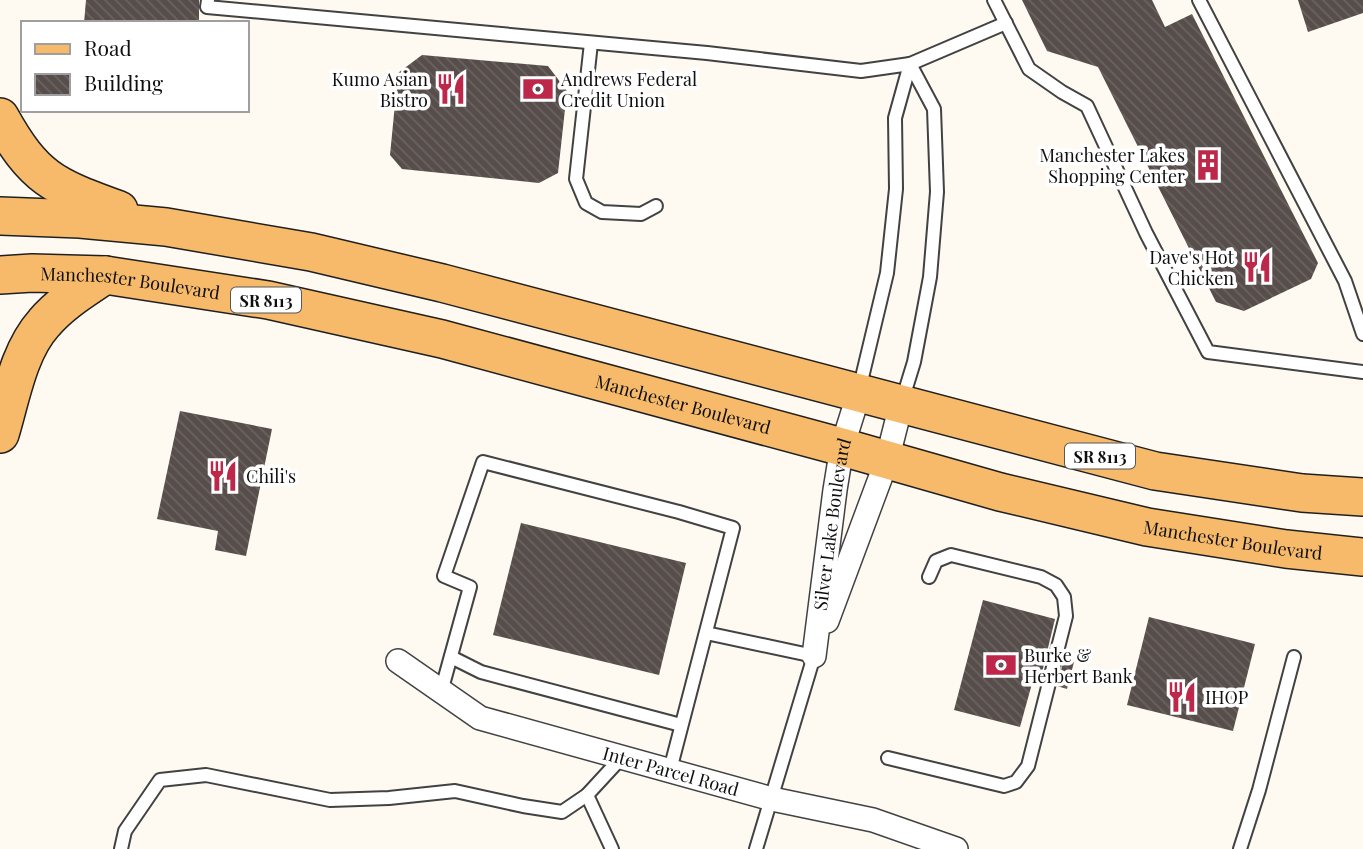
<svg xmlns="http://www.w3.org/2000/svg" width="1363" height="849" font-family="'Playfair Display',serif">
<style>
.building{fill:url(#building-back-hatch)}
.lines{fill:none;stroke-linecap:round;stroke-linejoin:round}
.service-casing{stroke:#424242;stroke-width:16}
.minor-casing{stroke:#424242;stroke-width:26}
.primary-casing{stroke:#202020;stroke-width:40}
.service{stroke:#fff;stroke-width:12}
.minor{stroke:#fff;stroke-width:23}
.primary{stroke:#f6ba6a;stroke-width:37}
.labels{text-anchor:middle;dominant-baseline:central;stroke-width:7;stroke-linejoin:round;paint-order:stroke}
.shield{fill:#fff;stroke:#575757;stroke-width:2}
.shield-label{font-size:16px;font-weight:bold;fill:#0f0f0f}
.poi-label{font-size:18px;fill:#0f0f0f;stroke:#fff;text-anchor:start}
.street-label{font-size:18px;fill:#0f0f0f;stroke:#fff}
</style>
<defs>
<pattern id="building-back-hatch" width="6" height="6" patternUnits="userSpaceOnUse" patternTransform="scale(1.75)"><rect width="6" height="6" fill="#574e4b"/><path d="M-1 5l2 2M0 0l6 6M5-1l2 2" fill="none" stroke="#6a6361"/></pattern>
</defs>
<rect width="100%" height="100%" fill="#fffaf1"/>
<g class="building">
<path d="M 86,0 L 199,0 L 199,23 L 84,23 Z"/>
<path d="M 1022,0 L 1152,0 L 1165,27 L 1192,14 L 1318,263 L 1311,279 L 1244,311 L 1216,302 L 1098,67 L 1047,51 Z"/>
<path d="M 1298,0 L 1363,0 L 1363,13 L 1308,32 Z"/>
<path d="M 422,55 L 548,66 L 567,91 L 558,173 L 539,183 L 402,169 L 390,155 L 398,73 Z"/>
<path d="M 180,411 L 272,429 L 246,556 L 215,550 L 218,531 L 157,519 Z"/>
<path d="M 521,523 L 686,563 L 659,675 L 493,635 Z"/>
<path d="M 983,600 L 1055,619 L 1040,681 L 1033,680 L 1020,727 L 954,710 Z"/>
<path d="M 1149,617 L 1255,644 L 1233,731 L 1127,705 Z"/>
<path d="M 1064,659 L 1074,662 L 1067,689 L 1057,686 Z"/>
</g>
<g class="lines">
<defs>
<g id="service">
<path d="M 208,0 L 207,7 L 707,53 L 861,71 L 910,64 L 1006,23"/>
<path d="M 994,0 L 1029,69 L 1062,92 L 1087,106 L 1146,233 L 1208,352 L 1363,372"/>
<path d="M 1199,0 L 1345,281 L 1363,334"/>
<path d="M 591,43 L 576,179 L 586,203 L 602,212 L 641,214 L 656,206"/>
<path d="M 859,390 L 887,273 L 896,189 L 895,118 L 910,64"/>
<path d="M 902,401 L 914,362 L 930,277 L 937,192 L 934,109 L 910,64"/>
<path d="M 706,633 L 814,656 L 756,849"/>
<path d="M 451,657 L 481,672 L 681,725"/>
<path d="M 441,692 L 470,587 L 444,576 L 483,462 L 679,512 L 733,528 L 670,770"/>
<path d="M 888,758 L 1004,786 L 1016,782 L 1028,766 L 1066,616 L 1064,597 L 1056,585 L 1041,577 L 951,555 L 936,561 L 929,577"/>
<path d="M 121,849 L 125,831 L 160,780 L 206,775 L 330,800 L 389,798 L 455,791 L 523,806 L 562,812 L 587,795"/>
<path d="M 612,849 L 587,795 L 622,757"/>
<path d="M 1240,849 L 1259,790 L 1294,657"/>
</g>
<g id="minor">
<path d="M 827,621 L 887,460 L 901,405"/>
<path id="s1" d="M 814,656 L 835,490 L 842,447 L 859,393"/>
<path id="s2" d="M 398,661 L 480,718 L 772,799 L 873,820 L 956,849"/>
</g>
<g id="primary">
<path d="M 0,117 C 35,180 54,186 119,210"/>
<path d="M 0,216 L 80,219 L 166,227 L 311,252 L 442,283 L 1155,471 L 1302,493 L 1363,497"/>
<path id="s3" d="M 0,275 L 32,273 L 105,275 L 268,300 L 442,339 L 842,447 L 1000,492 L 1147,527 L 1286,549 L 1363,557"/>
<path d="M 0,434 C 11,398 18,352 44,323 C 61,303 83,290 105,275"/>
</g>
</defs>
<use href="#service" class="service-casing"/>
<use href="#minor" class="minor-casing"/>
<use href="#primary" class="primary-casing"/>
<use href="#service" class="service"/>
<use href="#minor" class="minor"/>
<use href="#primary" class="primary"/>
</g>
<defs>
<symbol id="restaurant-bare" viewBox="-9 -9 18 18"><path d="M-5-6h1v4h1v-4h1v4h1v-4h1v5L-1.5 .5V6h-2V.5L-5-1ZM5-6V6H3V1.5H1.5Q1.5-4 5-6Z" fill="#bd284a" stroke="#fff" stroke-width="2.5" paint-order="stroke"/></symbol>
<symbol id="bank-bare" viewBox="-9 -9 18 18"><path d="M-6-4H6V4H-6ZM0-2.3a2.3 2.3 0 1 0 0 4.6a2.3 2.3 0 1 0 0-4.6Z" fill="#bd284a" stroke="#fff" stroke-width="2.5" paint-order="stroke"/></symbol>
<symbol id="building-bare" viewBox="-9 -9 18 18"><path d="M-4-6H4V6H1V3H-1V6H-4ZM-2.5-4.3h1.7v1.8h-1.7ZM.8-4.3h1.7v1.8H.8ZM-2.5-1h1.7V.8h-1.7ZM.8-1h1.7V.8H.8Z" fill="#bd284a" stroke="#fff" stroke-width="2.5" paint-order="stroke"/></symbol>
</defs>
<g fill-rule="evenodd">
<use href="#restaurant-bare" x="429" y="67" width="44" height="44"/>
<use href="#bank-bare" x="516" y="67" width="44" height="44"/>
<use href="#building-bare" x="1186" y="143" width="44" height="44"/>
<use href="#restaurant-bare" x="1235" y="245" width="44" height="44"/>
<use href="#restaurant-bare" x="201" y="454" width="44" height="44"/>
<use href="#bank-bare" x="979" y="643" width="44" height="44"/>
<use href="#restaurant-bare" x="1160" y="675" width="44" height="44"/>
</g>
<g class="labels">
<g class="shield">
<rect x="231" y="287.5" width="70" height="25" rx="5"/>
<rect x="1065" y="443.5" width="70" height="25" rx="5"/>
</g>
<g class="shield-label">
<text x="266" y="300">SR 8113</text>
<text x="1100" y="456">SR 8113</text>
</g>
<g class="poi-label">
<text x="428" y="79" text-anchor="end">Kumo Asian<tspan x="428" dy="21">Bistro</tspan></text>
<text x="561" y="79">Andrews Federal<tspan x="561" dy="21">Credit Union</tspan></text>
<text x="1185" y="155" text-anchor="end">Manchester Lakes<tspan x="1185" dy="21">Shopping Center</tspan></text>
<text x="1234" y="257" text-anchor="end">Dave's Hot<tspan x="1234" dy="21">Chicken</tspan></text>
<text x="246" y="476">Chili's</text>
<text x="1024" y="655">Burke &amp;<tspan x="1024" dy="21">Herbert Bank</tspan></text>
<text x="1205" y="697">IHOP</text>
</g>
<g class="street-label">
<text stroke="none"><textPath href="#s3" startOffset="131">Manchester Boulevard</textPath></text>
<text stroke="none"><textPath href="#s3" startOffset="698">Manchester Boulevard</textPath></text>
<text stroke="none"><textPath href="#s1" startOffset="133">Silver Lake Boulevard</textPath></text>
<text stroke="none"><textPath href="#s3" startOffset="1265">Manchester Boulevard</textPath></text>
<text stroke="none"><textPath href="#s2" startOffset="298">Inter Parcel Road</textPath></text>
</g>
</g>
<rect x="21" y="21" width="228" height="91" fill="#ffffff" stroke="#9f9f9f" stroke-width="2"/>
<rect x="35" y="44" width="35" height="10" fill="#f6ba6a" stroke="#9f9f9f" stroke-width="2"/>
<text x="84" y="56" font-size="21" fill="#0f0f0f">Road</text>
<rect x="35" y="74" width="35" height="21" fill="url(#building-back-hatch)" stroke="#9f9f9f" stroke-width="2"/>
<text x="84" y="91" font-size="21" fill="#0f0f0f">Building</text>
</svg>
